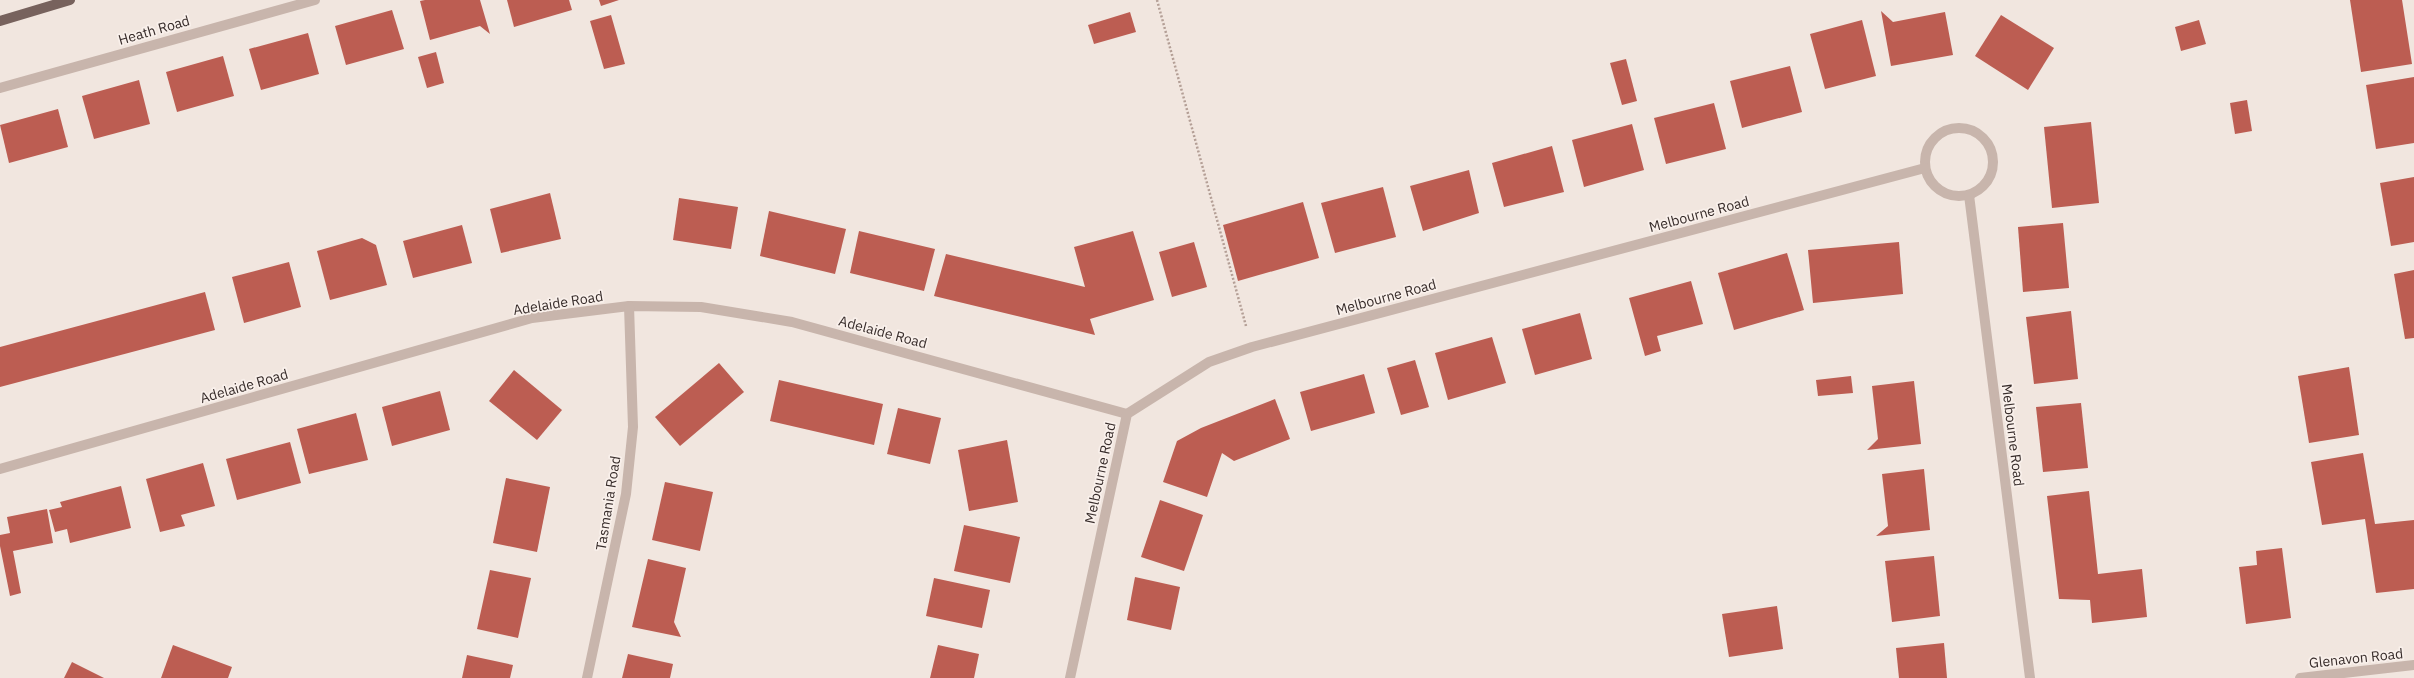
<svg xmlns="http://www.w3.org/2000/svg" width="2414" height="678" font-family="'IBM Plex Sans',sans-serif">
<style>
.building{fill:#bc5d52}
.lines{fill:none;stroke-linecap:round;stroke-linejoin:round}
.path{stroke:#b49f96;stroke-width:2.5;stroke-dasharray:2 2;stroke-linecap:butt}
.minor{stroke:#c8b5ac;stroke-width:10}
.major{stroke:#77625d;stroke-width:10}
.labels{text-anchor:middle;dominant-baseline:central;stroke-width:3.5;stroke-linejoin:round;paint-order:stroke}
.street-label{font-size:14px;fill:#372c2a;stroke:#f9f0eb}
</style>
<rect width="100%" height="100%" fill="#f1e6df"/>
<g class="building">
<path d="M 425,0 L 480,0 L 490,34 L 480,26 L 430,40 L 420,1 Z"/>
<path d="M 507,0 L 569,0 L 572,10 L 514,27 Z"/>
<path d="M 599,0 L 619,0 L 601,6 Z"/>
<path d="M 2350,0 L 2402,0 L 2412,64 L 2361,72 Z"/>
<path d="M 392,10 L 404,49 L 346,65 L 335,26 Z"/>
<path d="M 1881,11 L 1893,22 L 1945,12 L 1953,55 L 1891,66 Z"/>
<path d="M 1130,12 L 1136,32 L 1094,44 L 1088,25 Z"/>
<path d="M 611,15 L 625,64 L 604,69 L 590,21 Z"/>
<path d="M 2001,15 L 2054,48 L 2028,90 L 1975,56 Z"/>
<path d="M 1862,20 L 1876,76 L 1825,89 L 1810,34 Z"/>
<path d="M 2199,20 L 2206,44 L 2181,51 L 2175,27 Z"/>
<path d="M 308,33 L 319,74 L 261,90 L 249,49 Z"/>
<path d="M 436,52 L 444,83 L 427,88 L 418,57 Z"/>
<path d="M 223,56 L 234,96 L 177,112 L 166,72 Z"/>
<path d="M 1626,59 L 1637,101 L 1622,105 L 1610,63 Z"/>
<path d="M 1790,66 L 1802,112 L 1742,128 L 1730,81 Z"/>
<path d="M 2414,77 L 2414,143 L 2376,149 L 2366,85 Z"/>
<path d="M 139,80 L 150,124 L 94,139 L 82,96 Z"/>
<path d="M 2247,100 L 2252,131 L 2235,134 L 2230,103 Z"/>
<path d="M 1714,103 L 1726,149 L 1666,164 L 1654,118 Z"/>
<path d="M 58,109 L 68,147 L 9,163 L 0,125 Z"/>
<path d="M 2091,122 L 2099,203 L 2052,208 L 2044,127 Z"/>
<path d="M 1632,124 L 1644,170 L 1584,187 L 1572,140 Z"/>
<path d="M 1552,146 L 1564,192 L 1504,207 L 1492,163 Z"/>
<path d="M 1469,170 L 1479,213 L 1423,231 L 1410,186 Z"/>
<path d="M 2414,177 L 2414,242 L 2391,246 L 2380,183 Z"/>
<path d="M 1383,187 L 1396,237 L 1335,253 L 1321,203 Z"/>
<path d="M 550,193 L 561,239 L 501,253 L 490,209 Z"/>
<path d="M 679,198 L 738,207 L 731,249 L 673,240 Z"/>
<path d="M 1303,202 L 1319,258 L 1238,281 L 1223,225 Z"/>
<path d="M 769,211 L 846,229 L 835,274 L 760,256 Z"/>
<path d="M 2063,223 L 2069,288 L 2023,292 L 2018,227 Z"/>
<path d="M 462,225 L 472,263 L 413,278 L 403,241 Z"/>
<path d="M 859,231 L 935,249 L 924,291 L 850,273 Z"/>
<path d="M 1133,231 L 1154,300 L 1090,319 L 1095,335 L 934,296 L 946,254 L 1085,287 L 1074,247 Z"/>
<path d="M 362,238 L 376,245 L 387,285 L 330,300 L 317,251 Z"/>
<path d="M 1194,242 L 1207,287 L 1172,297 L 1159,252 Z"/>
<path d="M 1899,242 L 1903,294 L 1813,303 L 1808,250 Z"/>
<path d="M 1787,253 L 1804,310 L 1734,330 L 1718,273 Z"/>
<path d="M 289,262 L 301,307 L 244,323 L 232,277 Z"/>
<path d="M 2414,270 L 2414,338 L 2405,339 L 2394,274 Z"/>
<path d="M 1691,281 L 1703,324 L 1657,336 L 1661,351 L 1645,356 L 1629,298 Z"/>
<path d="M 205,292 L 215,330 L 0,387 L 0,347 Z"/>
<path d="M 2071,311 L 2078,379 L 2034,384 L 2026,317 Z"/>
<path d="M 1580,313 L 1592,359 L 1535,375 L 1522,329 Z"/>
<path d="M 1492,337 L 1506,383 L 1448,400 L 1435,353 Z"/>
<path d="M 1415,360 L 1429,407 L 1401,415 L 1387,368 Z"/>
<path d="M 719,363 L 744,392 L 680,446 L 655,417 Z"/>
<path d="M 2349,367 L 2359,435 L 2309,443 L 2298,376 Z"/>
<path d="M 514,370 L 562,410 L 537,440 L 489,401 Z"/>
<path d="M 1364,374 L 1375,413 L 1311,431 L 1300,392 Z"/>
<path d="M 1851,376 L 1853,393 L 1818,396 L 1816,380 Z"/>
<path d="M 779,380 L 883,404 L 874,445 L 770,421 Z"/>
<path d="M 1914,381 L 1921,444 L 1867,450 L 1878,439 L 1872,386 Z"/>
<path d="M 440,391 L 450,430 L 392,446 L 382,407 Z"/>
<path d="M 1275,399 L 1290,439 L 1234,461 L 1222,453 L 1207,497 L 1163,482 L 1177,441 L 1201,428 Z"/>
<path d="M 2081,403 L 2088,468 L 2043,472 L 2036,407 Z"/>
<path d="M 898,408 L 941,418 L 930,464 L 887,454 Z"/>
<path d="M 356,413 L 368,460 L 309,474 L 297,429 Z"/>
<path d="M 1007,440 L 1018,502 L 969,511 L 958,450 Z"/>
<path d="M 290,442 L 301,483 L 237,500 L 226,459 Z"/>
<path d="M 2363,453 L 2375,524 L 2414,520 L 2414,589 L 2376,593 L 2365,519 L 2322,525 L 2311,462 Z"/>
<path d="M 203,463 L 215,506 L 181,515 L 185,526 L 160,532 L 146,479 Z"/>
<path d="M 1924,469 L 1930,530 L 1876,536 L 1888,526 L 1882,474 Z"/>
<path d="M 506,478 L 550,487 L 537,552 L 493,543 Z"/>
<path d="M 665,482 L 713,492 L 700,551 L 652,540 Z"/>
<path d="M 121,486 L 131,528 L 70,543 L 67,529 L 55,532 L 49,510 L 62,507 L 60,502 Z"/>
<path d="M 2089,491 L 2098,574 L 2142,569 L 2147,617 L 2092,623 L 2090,600 L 2059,599 L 2047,496 Z"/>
<path d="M 1160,500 L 1203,515 L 1184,571 L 1141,557 Z"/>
<path d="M 47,509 L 53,543 L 13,551 L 21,593 L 10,596 L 0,546 L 0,535 L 10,533 L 7,517 Z"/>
<path d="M 964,525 L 1020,537 L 1010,583 L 954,571 Z"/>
<path d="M 2282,548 L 2291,618 L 2246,624 L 2239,567 L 2257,565 L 2256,551 Z"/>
<path d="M 1934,556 L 1940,616 L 1892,622 L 1885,561 Z"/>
<path d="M 648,559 L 686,568 L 674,622 L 681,637 L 632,627 Z"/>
<path d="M 490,570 L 531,578 L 518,638 L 477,629 Z"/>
<path d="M 1135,577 L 1180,587 L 1171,630 L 1127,620 Z"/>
<path d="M 934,578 L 990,590 L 982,628 L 926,616 Z"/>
<path d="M 1777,606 L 1783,649 L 1729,657 L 1722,614 Z"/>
<path d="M 1944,643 L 1947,678 L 1899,678 L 1896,648 Z"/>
<path d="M 173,645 L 232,667 L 228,678 L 161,678 Z"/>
<path d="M 938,645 L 979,654 L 974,678 L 930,678 Z"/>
<path d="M 628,654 L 673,664 L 670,678 L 622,678 Z"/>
<path d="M 467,655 L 513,665 L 510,678 L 462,678 Z"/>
<path d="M 72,662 L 104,678 L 64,678 Z"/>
</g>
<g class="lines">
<path class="path" d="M 1157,0 L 1246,326"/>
<g class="minor">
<path d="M 0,88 L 315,0"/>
<circle cx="1959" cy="162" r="34"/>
<path d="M 1969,195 L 2030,678"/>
<path d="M 0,469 L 532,318 L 629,306 L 701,307 L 792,322 L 1127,414"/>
<path d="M 587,678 L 626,494 L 633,427 L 629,306"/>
<path d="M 1070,678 L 1127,414 L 1209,362 L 1252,347 L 1925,168"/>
<path d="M 2300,678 L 2414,665"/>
</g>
<path class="major" d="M 0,21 L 70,0"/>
</g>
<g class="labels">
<g class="street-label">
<text transform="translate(154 30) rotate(-16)">Heath Road</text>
<text transform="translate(1699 214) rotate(-15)">Melbourne Road</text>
<text transform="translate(1386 297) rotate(-15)">Melbourne Road</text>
<text transform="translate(558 303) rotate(-9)">Adelaide Road</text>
<text transform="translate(883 332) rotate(15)">Adelaide Road</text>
<text transform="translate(244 386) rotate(-16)">Adelaide Road</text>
<text transform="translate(2013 435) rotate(83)">Melbourne Road</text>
<text transform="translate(1100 473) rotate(-78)">Melbourne Road</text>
<text transform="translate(608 503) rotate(-81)">Tasmania Road</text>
<text transform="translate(2356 658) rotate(-6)">Glenavon Road</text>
</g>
</g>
</svg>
